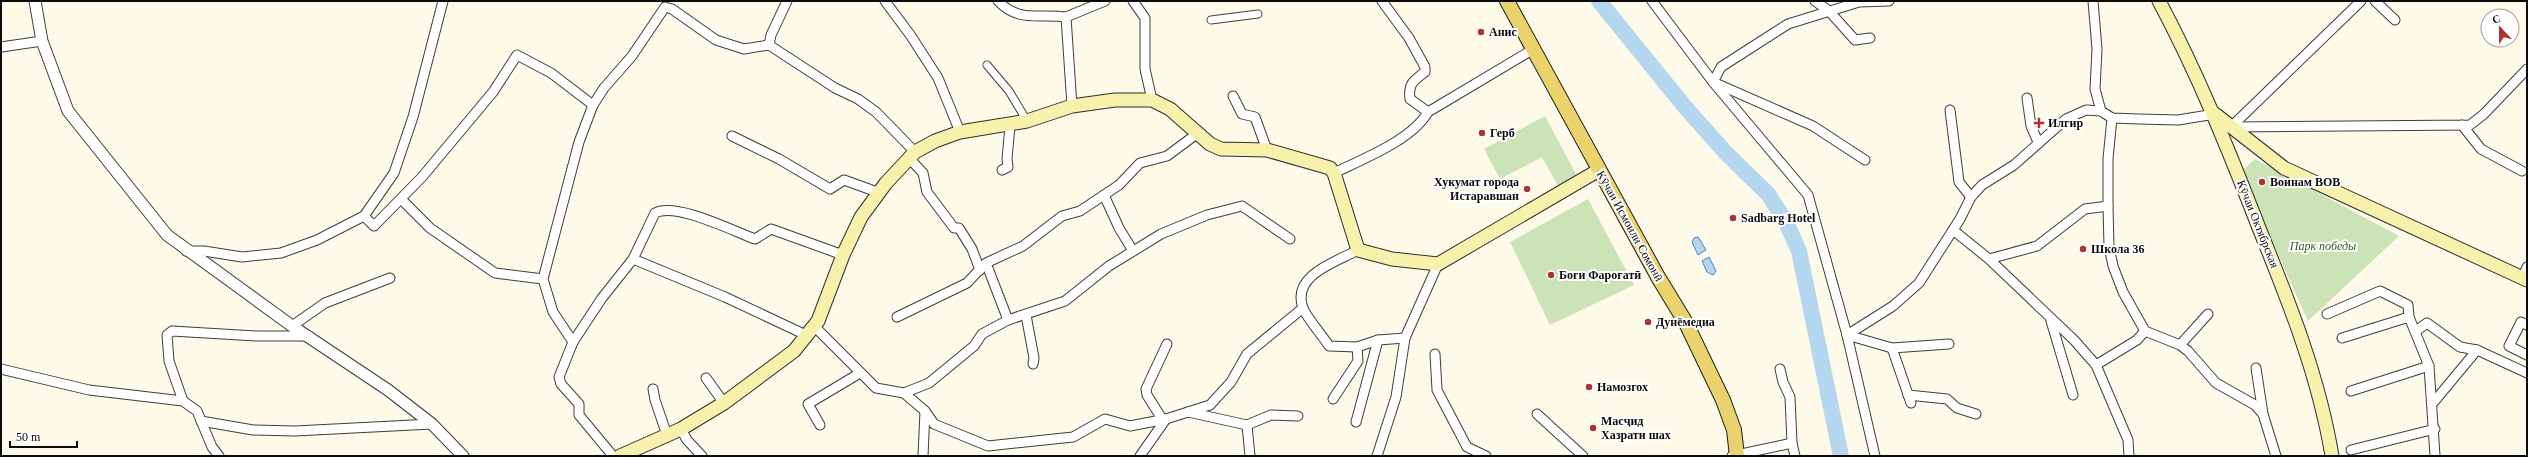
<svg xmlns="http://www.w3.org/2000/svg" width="2528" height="457" font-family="Georgia,serif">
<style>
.green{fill:#cce3b8}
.water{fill:#b4d6ef;stroke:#4387be}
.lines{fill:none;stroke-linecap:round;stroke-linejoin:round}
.river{stroke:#b4d6ef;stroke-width:16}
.pedestrian-casing{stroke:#3e3e3e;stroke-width:9}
.minor-casing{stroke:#3e3e3e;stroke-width:11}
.tertiary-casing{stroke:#3e3e3e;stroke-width:13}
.secondary-casing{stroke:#2d2d2d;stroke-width:15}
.primary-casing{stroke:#1c1c1c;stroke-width:16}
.pedestrian{stroke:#fff;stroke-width:7}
.minor{stroke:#fff;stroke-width:9}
.tertiary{stroke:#fff;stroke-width:11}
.secondary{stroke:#f6f2ac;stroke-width:13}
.primary{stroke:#ead26d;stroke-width:14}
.poi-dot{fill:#ab3332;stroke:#fff;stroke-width:1.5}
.labels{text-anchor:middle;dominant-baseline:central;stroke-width:4;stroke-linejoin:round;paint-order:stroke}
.poi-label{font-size:12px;font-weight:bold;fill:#0b0b0b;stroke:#fff;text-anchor:start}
.street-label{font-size:12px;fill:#0b0b0b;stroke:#fff}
.park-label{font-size:12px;font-style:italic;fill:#2b5b23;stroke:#fff}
</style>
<rect width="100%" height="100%" fill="#fdfaea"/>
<g class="green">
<path d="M 1545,116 L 1577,176 L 1558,186 L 1542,157 L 1500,179 L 1484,149 Z"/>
<path d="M 2255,159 L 2399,236 L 2308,321 L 2241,172 Z"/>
<path d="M 1588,199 L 1634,285 L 1550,325 L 1510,242 Z"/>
</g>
<g class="water">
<path d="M 1698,237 L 1706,250 L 1698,255 L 1692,242 L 1694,238 Z"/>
<path d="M 1709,257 L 1716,271 L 1713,275 L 1707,272 L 1702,261 Z"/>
</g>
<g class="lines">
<path class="river" d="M 1599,1 L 1685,107 L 1726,153 L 1768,194 L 1786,222 L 1799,251 L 1841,456"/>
<defs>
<g id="pedestrian">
<path d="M 1211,20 L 1258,14"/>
<path d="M 987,65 L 1009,91 L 1027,121"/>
</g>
<g id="minor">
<path d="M 885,1 L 911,36 L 938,78 L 960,132"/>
<path d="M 998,1 C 1019,23 1039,13 1066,17"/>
<path d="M 1133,1 L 1145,18 L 1145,69 L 1152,100"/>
<path d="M 1652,1 L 1713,82 L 1808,195 L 1847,335 L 1875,456"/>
<path d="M 1815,1 L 1829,11 L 1855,40 L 1870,38"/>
<path d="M 2093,1 L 2097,49 L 2095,89 L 2101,111"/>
<path d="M 2375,1 L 2395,20"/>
<path d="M 769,45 L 771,35 L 787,1"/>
<path d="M 1,47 L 42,41"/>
<path d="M 1233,96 L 1242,114 L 1255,117 L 1267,150"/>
<path d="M 2027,98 L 2031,126 L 2038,142"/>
<path d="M 1072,106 L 1066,17 L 1105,1"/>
<path d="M 1950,110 L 1959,182 L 1971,197"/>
<path d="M 1428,112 L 1532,50"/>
<path d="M 2462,125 L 2481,149 L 2522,171"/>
<path d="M 2231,127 L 2470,125 L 2484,114 L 2527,69"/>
<path d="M 2231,127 L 2361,1"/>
<path d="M 732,136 L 779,159 L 830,189 L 844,180 L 880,193"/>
<path d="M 910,159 L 923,173 L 927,192 L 954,228 L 959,228 L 972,249 L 980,270"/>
<path d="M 1865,160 L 1813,126 L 1713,82 L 1721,67 L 1788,24 L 1859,2 L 1889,1"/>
<path d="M 1002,170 L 1008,167 L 1007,159 L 1010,126"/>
<path d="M 1334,173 C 1363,159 1412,140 1428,112 L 1410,99 C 1408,84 1413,81 1425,72 L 1425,67 L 1409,38 L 1382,1"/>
<path d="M 1104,195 L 1119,228 L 1133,251"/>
<path d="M 402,200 L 430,228 L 495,273 L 543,279"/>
<path d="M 2108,206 L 2109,247 L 2113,266 L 2123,292 L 2145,331 L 2180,345 L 2188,351 L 2216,383 L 2255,405 L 2263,414 L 2276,456"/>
<path d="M 364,216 L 374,226 L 422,177 L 493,92 L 517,55 L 551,73 L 593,105"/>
<path d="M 1953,230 L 1989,259 L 2037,246 L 2085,209 L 2108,206 L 2108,159 L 2112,118"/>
<path d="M 1358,250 C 1336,262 1291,275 1303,308 C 1306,317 1323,336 1329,346 L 1357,347 L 1378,340 L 1405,338"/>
<path d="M 186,251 L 204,251 L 242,257 L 281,253 L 317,240 L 364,216 L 394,173 L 413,117 L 443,1"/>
<path d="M 633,259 L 725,297 L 806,335"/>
<path d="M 1989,259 L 2074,340 L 2096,365 L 2128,440 L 2129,456"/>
<path d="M 2522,278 L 2527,267"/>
<path d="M 2327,314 L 2380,291 L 2408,305 L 2409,317 L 2429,366 L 2435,456"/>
<path d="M 1026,315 L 1034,358 L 1033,364"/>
<path d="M 897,317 L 967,283 L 983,266"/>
<path d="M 1008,320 L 986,263 L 1023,246 L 1062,216 L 1080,211 L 1119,185 L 1140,163 L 1167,156 L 1198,133"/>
<path d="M 2051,321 L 2073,395"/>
<path d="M 2527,325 L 2521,322 L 2509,346 L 2527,355"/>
<path d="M 292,326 L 325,303 L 390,278"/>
<path d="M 814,326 L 876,388 L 904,393 L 925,411 L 934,424 L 988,446 L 1073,437 L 1105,419 L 1130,426 L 1166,419 L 1210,405 L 1231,382 L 1247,354 L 1303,308"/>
<path d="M 2416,331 L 2427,323 L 2460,347 L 2477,350 L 2527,373"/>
<path d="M 1847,335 L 1893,306 L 1919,283 L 1960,219 L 1971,197 L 1982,185 L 2014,165 L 2066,119 L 2086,110 L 2101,111 L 2112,118 L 2139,119 L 2178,120 L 2215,114"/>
<path d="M 1847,335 L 1892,348 L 1949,344"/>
<path d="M 2342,338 L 2409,317"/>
<path d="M 573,342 L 553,312 L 543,279 L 579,142 L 593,105 L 604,88 L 632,56 L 665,7 L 672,9 L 716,40 L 744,49 L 769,45 L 835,88 L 858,99 L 876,112 L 915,152"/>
<path d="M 2180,345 L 2208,314"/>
<path d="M 1892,348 L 1911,403"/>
<path d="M 1435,354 L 1437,390 L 1467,447 L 1486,456"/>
<path d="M 2096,365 L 2137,340 L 2145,331"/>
<path d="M 2256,368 L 2263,414"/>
<path d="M 1,369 L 89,390 L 183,401 L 197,411 L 212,447 L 219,456"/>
<path d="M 1780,369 L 1783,382 L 1790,397 L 1792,443"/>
<path d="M 706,378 L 724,403"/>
<path d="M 653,389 L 655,400 L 667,435"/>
<path d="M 2351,391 L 2429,366"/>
<path d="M 904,393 L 929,383 L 974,346 L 982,334 L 1008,320 L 1065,301 L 1109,266 L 1161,234 L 1207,215 L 1242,206 L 1290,239"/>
<path d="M 1908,395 L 1947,399 L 1957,408 L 1976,414"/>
<path d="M 1333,399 L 1358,361 L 1357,347"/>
<path d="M 183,401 L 169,361 L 167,335 L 172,331 L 257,336 L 309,336"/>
<path d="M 2433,403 L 2477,350"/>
<path d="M 1188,412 L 1247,425 L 1250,456"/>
<path d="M 1537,414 L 1583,456"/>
<path d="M 1162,419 L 1147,395 L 1146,389 L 1167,344"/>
<path d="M 201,421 L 253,430 L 295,431 L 432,424"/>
<path d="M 1356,422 L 1378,340"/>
<path d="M 820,425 L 808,404 L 860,373"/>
<path d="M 1247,425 L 1271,415 L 1298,416"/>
<path d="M 681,429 L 687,440 L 702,456"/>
<path d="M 2351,450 L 2435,429"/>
<path d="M 613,456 L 579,415 L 579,404 L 561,384 L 559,377 L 573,342 L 602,298 L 633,259 L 655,213 C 676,202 733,231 755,239 L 771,229 L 843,255"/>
<path d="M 923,456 L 925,411"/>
<path d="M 1140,456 L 1166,419"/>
<path d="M 1377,456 L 1396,397 L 1405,338 L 1438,264"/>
<path d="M 1732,456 L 1792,443 L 1795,456"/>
</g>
<path id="tertiary" d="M 35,1 L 42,41 L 68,111 L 167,235 L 292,326 L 388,390 L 432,424 L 463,456"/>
<g id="secondary">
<path d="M 2159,1 C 2198,74 2229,151 2259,228 C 2289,302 2319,377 2332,456"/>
<path d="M 2215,114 L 2284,168 L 2527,280"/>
<path d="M 620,456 L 681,429 L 724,403 L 794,351 L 818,321 L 843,255 L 861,217 L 886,183 L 915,152 L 935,141 L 960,132 L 1027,121 L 1072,106 L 1115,100 L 1152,100 L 1170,109 L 1210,144 L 1221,149 L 1267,150 L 1330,168 L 1334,173 L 1358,250 L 1392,259 L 1438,264 L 1599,170"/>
</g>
<path id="primary" d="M 1507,1 L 1658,277 L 1686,323 L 1723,400 L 1734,430 L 1737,456"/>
</defs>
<use href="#pedestrian" class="pedestrian-casing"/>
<use href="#minor" class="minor-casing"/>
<use href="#tertiary" class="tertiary-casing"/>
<use href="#secondary" class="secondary-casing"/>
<use href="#primary" class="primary-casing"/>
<use href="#pedestrian" class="pedestrian"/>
<use href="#minor" class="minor"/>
<use href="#tertiary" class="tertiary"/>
<use href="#secondary" class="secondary"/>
<use href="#primary" class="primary"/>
</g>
<g class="poi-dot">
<circle cx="1481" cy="32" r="4"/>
<path d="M2037 117h4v4h4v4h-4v4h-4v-4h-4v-4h4z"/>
<circle cx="1482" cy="133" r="4"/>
<circle cx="2262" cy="182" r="4"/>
<circle cx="1527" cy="189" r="4"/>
<circle cx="1733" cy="218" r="4"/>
<circle cx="2083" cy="249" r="4"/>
<circle cx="1551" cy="275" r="4"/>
<circle cx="1648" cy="322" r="4"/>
<circle cx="1589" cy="387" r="4"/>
<circle cx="1593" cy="428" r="4"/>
</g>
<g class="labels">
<g class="poi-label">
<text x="1489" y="32">Анис</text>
<text x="2048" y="123">Илгир</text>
<text x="1490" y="133">Герб</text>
<text x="1519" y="182" text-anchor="end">Хукумат города<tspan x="1519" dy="14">Истаравшан</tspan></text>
<text x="2270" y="182">Воинам ВОВ</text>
<text x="1741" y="218">Sadbarg Hotel</text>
<text x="2091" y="249">Школа 36</text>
<text x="1559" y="275">Боғи Фароғатӣ</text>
<text x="1656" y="322">Дунёмедиа</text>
<text x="1597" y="387">Намозгох</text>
<text x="1601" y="421">Масҷид<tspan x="1601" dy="14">Хазрати шах</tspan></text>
</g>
<g class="street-label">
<text transform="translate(2258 224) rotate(68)">Кӯчаи Октябрская</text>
<text transform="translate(1630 226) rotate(61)">Кӯчаи Исмоили Сомонӣ</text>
</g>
<g class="park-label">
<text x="2323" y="246">Парк победы</text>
</g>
</g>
<rect width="2528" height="457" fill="none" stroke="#0b0b0b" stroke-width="4"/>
<g transform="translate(2500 28) rotate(338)"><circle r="19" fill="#ffffff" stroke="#9d9d9d"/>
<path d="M0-3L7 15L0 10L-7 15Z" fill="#ab3332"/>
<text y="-6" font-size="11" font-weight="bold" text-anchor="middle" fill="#0b0b0b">С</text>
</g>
<path d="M10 441v6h67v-6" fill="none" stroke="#0b0b0b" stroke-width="2"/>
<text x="16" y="441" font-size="12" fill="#0b0b0b" stroke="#ffffff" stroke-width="3" paint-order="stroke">50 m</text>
</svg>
